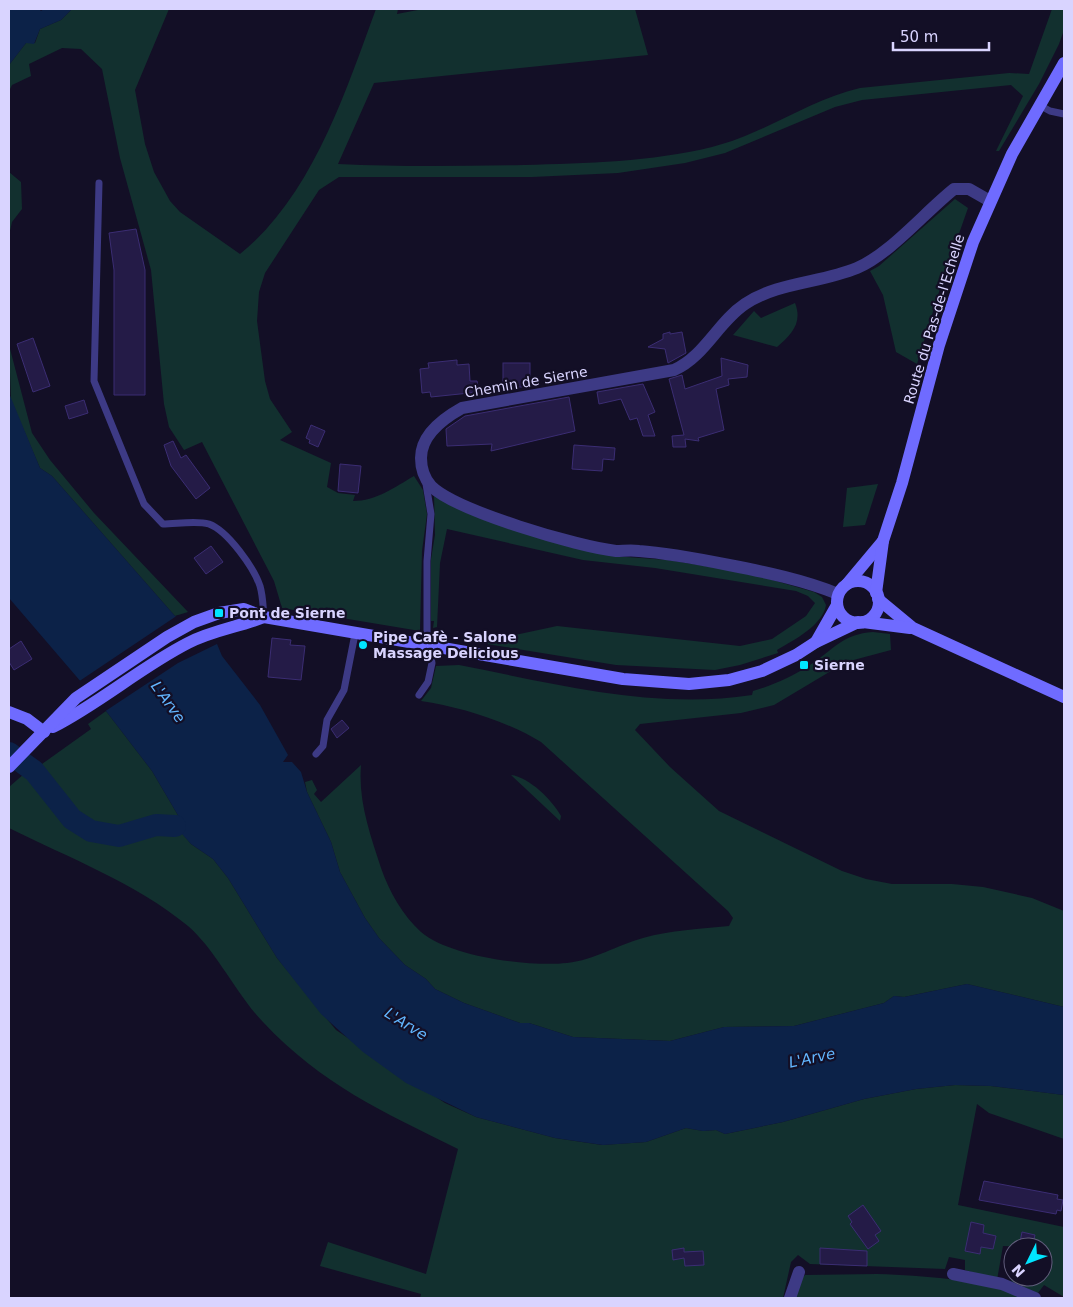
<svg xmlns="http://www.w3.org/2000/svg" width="1073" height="1307" font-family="'DejaVu Sans',sans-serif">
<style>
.green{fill:#12302f}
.water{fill:#0c2248}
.pier{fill:#130f26}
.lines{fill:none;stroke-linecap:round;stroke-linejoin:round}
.river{stroke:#0c2248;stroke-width:22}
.building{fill:#241b47;stroke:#3b2d73}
.service{stroke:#3d3a85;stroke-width:7}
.minor{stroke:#3d3a85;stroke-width:12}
.secondary{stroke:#6f6bff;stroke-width:12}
.poi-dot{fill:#00e5ff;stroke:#130f26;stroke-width:2}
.labels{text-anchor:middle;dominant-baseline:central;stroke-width:4.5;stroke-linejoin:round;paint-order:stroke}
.street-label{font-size:14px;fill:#d9d4ff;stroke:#130f26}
.poi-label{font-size:14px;font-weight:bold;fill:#d9d4ff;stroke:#130f26;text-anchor:start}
.water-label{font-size:15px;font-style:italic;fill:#62b6ff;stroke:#130f26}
</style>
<rect width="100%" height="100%" fill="#130f26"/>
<g class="green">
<path d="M 72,9 L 169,9 L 135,90 L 145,144 L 154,172 L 170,201 L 180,212 L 240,254 C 312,196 345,93 376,9 L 398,9 L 397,14 L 423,9 L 635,9 L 648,55 L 374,83 L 338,164 C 400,167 461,166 524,165 C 587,163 651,162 712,147 C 765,134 808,100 860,88 L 1009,73 L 1029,74 L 1052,9 L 1064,9 L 1064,30 L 1059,44 L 1039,84 L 999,151 L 996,151 L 1023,96 L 1011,85 L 862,100 L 835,107 L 725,153 L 685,163 L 618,173 L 532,177 L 339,177 L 319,190 L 265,273 L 259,292 L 257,321 L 265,381 L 270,399 L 292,432 L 280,440 L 331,463 L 327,487 L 338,493 L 355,495 L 353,501 C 376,501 395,487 414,476 L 423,490 L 427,514 L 422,551 L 420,631 L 282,608 L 274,581 L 202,442 L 184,450 L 169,427 L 164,404 L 151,270 L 120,158 L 102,69 L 81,49 L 62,48 L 29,64 L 31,76 L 12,85 L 9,91 L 9,65 L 26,43 L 35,43 L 40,29 L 61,20 Z"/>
<path d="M 9,172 L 21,182 L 22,209 L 12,222 L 9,235 Z"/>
<path d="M 955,199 L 968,208 L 942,282 L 917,364 L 896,352 L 883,295 L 870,271 L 879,266 Z"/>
<path d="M 795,303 C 803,323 791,335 777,347 L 733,335 L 754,311 L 761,318 Z"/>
<path d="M 9,345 L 32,433 L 50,460 L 94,513 L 188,612 L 175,616 L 52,476 L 40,468 L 11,400 Z"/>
<path d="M 878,484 L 865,525 L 843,527 L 847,488 Z"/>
<path d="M 434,495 L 613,556 L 668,560 L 748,573 L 814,592 L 822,597 L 826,605 C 823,625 794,640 777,650 L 778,653 L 740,665 L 715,670 L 616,665 L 462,640 L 464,634 L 488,638 L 506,637 L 557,626 L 740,646 L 772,639 L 806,616 L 815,603 L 808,596 L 796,591 L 655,568 L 583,560 L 447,529 L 440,563 L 437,627 L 433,628 L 434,621 L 431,621 L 431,559 L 435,535 Z"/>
<path d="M 873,632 L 890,634 L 891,650 L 846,662 L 774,705 L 741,713 L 640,724 L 635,730 L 670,767 L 719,811 L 842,871 L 866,879 L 892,884 L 952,884 L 983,887 L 1032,898 L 1064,911 L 1064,1007 L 967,984 L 904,997 L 894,996 L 884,1003 L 794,1026 L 724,1027 L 670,1041 L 573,1037 L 529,1023 L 520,1023 L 464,1003 L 435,989 L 426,979 L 405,965 L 379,938 L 365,918 L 340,872 L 331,842 L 307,792 L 305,782 L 312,780 L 317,790 L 314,794 L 321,802 L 361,765 C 358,801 370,834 381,868 C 389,891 403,916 421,932 C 450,957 530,967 567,963 C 595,960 617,945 643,938 C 671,930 700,929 729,926 L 733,918 L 728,911 L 541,742 C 506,721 461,707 421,701 L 431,688 L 436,666 L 459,665 C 557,684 653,710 752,695 L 753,691 C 773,685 792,677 810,665 C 834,649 843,634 873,632 Z"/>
<path d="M 106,711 L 152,771 L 179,817 L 176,826 L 191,844 L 213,859 L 228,878 L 277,958 L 336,1030 L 445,1103 L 476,1117 L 555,1138 L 602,1145 L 646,1142 L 686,1128 L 703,1131 L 716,1130 L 725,1134 L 783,1122 L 864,1099 L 916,1089 L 955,1085 L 991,1086 L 1064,1095 L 1064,1139 L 989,1113 L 977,1104 L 958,1205 L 1064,1227 L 1064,1297 L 1044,1285 L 1038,1293 L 1012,1282 L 1009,1275 L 1013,1252 L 1013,1277 L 1043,1277 L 1043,1247 L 1003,1246 L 997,1280 L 965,1270 L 965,1260 L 949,1257 L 945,1269 L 810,1264 L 798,1255 L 791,1262 L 783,1298 L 420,1298 L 421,1294 L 320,1266 L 328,1242 L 426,1274 L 458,1149 C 382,1111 322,1085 263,1022 C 236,994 216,950 188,926 C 136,883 69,858 9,828 L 9,787 L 32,767 L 35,769 L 91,729 L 88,724 Z"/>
<path d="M 511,775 C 529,777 552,800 561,816 L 560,821 Z"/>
<path d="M 877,1274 C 929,1276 978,1279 1027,1298 L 795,1298 L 798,1283 L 805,1275 Z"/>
</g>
<g class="water">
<path d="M 9,9 L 39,9 L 41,11 L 44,9 L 72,9 L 61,20 L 40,29 L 34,44 L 26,43 L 9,65 Z"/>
<path d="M 9,393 L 40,468 L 52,476 L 175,616 L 217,644 L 222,656 L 260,705 L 288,755 L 283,762 L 292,762 L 301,772 L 307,792 L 331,842 L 340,872 L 365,918 L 379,938 L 405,965 L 426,979 L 435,989 L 464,1003 L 520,1023 L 529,1023 L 573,1037 L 670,1041 L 724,1027 L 794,1026 L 884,1003 L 894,996 L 904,997 L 967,984 L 1064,1007 L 1064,1095 L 991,1086 L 955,1085 L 916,1089 L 864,1099 L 783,1122 L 725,1134 L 716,1130 L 703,1131 L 686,1128 L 646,1142 L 603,1145 L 555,1138 L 476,1117 L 406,1083 L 363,1052 L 321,1014 L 277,958 L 228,878 L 213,859 L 191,844 L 175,826 L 179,817 L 152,771 L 106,711 L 9,598 Z"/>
</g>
<path class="pier" d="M 178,615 L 219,643 L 178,663 L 104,712 L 78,682 Z"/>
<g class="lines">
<path class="river" d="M 9,753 L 34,771 L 72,819 L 91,831 L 119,836 L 156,825 L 175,826"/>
</g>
<g class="building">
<path d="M 136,229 L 145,270 L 145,395 L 114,395 L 114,270 L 109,233 Z"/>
<path d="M 670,332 L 670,334 L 682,332 L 686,353 L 668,363 L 665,349 L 648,347 L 663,339 L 663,334 Z"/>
<path d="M 33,338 L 50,386 L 33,392 L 17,344 Z"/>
<path d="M 721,358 L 748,365 L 747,377 L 728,379 L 729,385 L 716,389 L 724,430 L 698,438 L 699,441 L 685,439 L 686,447 L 673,447 L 672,436 L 684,435 L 669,379 L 682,375 L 685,389 L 722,376 Z"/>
<path d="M 457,360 L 457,365 L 469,364 L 470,381 L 477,381 L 479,392 L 431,397 L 430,392 L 422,393 L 420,369 L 429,368 L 428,363 Z"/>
<rect x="503" y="363" width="27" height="24"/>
<path d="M 643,384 L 655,412 L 648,415 L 655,436 L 643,436 L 637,418 L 630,420 L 621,399 L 599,404 L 597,392 Z"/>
<path d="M 569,397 L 575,431 L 491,451 L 492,444 L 447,446 L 446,429 L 465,416 Z"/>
<path d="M 84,400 L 88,413 L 69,419 L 65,406 Z"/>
<path d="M 311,425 L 325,431 L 318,447 L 309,443 L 310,440 L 306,438 Z"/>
<path d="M 173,441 L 181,458 L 186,455 L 210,488 L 196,499 L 171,466 L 164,445 Z"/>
<path d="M 574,445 L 615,448 L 614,460 L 603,459 L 602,471 L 572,469 Z"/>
<path d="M 340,464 L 361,466 L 358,493 L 338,491 Z"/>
<path d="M 211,546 L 223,562 L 206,574 L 194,558 Z"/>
<path d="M 272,638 L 291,640 L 290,645 L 305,646 L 301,680 L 268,677 Z"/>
<path d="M 21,641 L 32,659 L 14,670 L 9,662 L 9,649 Z"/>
<path d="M 342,720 L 349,728 L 337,738 L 331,729 Z"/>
<path d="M 984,1181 L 1058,1195 L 1057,1199 L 1063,1200 L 1061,1211 L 1057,1210 L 1056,1214 L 979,1200 Z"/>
<path d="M 863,1205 L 881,1231 L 875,1235 L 879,1241 L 868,1249 L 850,1224 L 852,1222 L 848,1216 Z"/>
<path d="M 971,1222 L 984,1225 L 983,1233 L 996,1236 L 993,1249 L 981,1247 L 980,1254 L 965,1251 Z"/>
<path d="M 1022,1232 L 1035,1235 L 1032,1247 L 1019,1247 Z"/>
<path d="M 684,1248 L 684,1252 L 703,1251 L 704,1265 L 685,1266 L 684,1258 L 673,1260 L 672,1250 Z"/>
<path d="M 820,1248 L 867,1251 L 867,1266 L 820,1264 Z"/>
</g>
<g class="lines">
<g class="service">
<path d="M 1041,106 L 1050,111 L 1064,114"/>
<path d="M 99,183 L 94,381 L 144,504 L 163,524 C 176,524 196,520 209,524 C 228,531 254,568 260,586 C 263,596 263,607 264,617"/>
<path d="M 419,695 L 428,682 L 432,663 L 427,633 L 427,561 L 431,514 L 426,484"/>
<path d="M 316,754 L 323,746 L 327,720 L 344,690 L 355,634"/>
</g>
<g class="minor">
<path d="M 838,594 C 804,580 765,572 729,565 C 699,559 669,553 639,551 C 631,550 623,551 616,551 C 579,547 456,511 431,486 C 424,478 421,469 421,458 C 421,435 444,418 462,408 L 674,370 C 705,356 718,322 745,304 C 778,282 821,283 857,268 C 890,254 925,212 954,189 L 969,189 L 990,201"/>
<path d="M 953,1274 L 1002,1284 L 1035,1298"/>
<path d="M 790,1298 L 799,1272"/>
</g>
<g class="secondary">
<circle cx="858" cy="602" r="21"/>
<path d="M 847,584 L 883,541"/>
<path d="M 876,593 L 883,541 L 902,483 L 939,345 L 973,242 L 1012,154 L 1064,63"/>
<path d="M 878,599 L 913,628 L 1064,697"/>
<path d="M 863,622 L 910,628"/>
<path d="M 816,642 L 837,605"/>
<path d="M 9,712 L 27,719 L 44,732"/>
<path d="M 53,727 C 100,703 141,667 188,643 C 213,630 239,627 264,617"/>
<path d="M 9,767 L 76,698 L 167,637 L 194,622 L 219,613 L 244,609 L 264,617 L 623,679 L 689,684 L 729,680 L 762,671 L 796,655 L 816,642 L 858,622"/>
</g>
</g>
<g class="poi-dot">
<rect x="214" y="608" width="10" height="10" rx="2.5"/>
<circle cx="363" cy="645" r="5"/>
<rect x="799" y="660" width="10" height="10" rx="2.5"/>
</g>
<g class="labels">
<g class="street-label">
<text transform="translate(934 319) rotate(-73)">Route du Pas-de-l'Echelle</text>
<text transform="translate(526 382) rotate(-10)">Chemin de Sierne</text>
</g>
<g class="poi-label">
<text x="229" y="613">Pont de Sierne</text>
<text x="373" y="637">Pipe Cafè - Salone<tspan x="373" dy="16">Massage Delicious</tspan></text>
<text x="814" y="665">Sierne</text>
</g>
<g class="water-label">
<text transform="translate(168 702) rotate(54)">L'Arve</text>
<text transform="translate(406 1024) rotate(32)">L'Arve</text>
<text transform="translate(812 1058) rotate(-12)">L'Arve</text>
</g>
</g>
<rect width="1073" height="1307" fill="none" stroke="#d9d4ff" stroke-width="20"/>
<g transform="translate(1028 1262) rotate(228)"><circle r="24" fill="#130f26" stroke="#625e7d"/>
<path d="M0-4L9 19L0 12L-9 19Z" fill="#00e5ff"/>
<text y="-8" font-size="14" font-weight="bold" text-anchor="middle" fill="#d9d4ff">N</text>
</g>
<path d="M893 42v8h96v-8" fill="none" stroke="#d9d4ff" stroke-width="2.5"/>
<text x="900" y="42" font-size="15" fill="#d9d4ff" stroke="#130f26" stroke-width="4" paint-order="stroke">50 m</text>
</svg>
